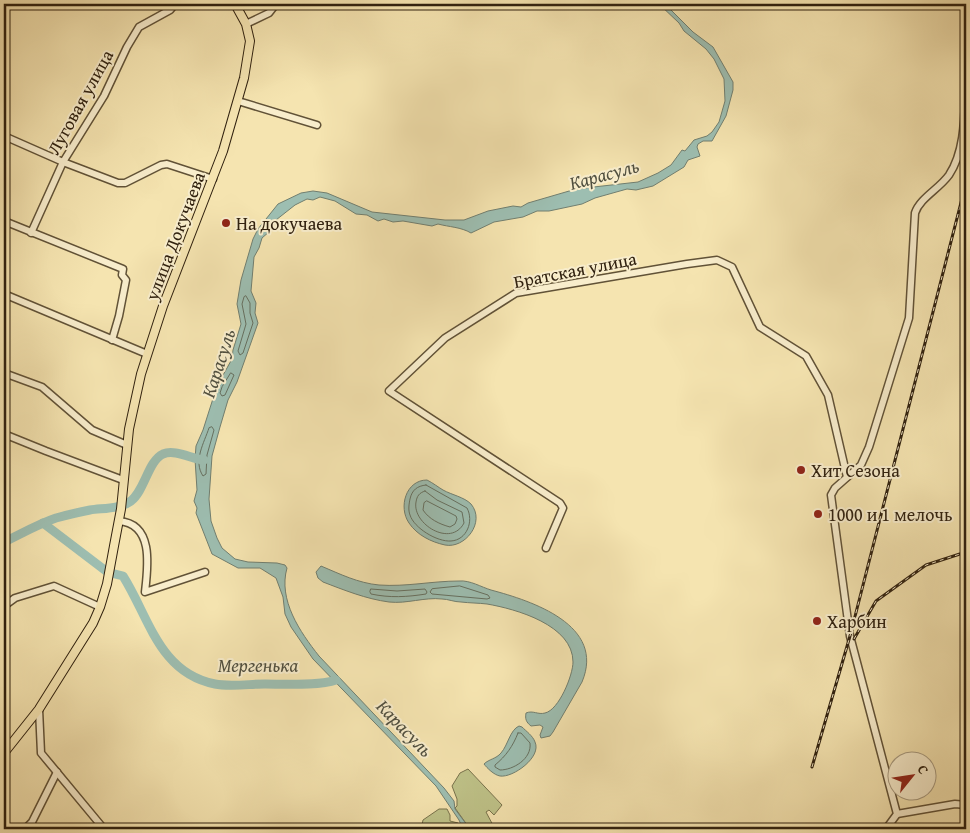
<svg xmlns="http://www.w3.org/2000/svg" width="970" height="833" font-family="'Gentium Book Plus',serif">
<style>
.green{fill:#bfc389;stroke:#78724c}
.water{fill:#9dbeb1;stroke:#717f70}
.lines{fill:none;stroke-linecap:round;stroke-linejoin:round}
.shore{stroke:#667060;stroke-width:1}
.river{stroke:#9dbeb1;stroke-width:9}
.minor-casing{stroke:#615237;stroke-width:9}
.major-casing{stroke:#30210f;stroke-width:10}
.minor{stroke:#f8edcc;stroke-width:6}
.major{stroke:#f5e4b0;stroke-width:8}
.rail-casing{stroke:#30210f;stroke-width:3}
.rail{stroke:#f8edcc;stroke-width:1;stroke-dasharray:4;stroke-linecap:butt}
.poi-dot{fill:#8f2418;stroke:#f8edcc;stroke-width:2}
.labels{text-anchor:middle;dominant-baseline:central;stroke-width:4;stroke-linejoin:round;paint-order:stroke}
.street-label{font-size:18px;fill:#30210f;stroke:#f8edcc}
.poi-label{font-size:18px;fill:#30210f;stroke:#f8edcc;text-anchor:start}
.water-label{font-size:19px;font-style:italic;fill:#515040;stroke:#f8edcc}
</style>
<rect width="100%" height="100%" fill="#f5e4b0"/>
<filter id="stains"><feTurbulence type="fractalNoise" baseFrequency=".004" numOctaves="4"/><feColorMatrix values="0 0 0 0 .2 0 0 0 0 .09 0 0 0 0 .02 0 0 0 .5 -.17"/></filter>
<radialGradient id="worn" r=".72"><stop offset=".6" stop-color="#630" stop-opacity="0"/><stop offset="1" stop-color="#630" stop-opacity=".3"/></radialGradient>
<g class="green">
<path d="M 468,769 L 502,805 L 494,815 L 489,810 L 486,812 L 495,829 L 470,829 L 455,808 L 457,806 L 457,799 L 452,786 L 460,773 Z"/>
<path d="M 439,809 L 447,809 L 450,815 L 450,821 L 458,823 L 463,829 L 421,829 L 423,820 Z"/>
</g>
<g class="water">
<path d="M 659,4 L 665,4 L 693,32 L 713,47 L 733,82 L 733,90 L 726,116 L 712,141 L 703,141 L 698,144 L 697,147 L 700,156 L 688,160 L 684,167 L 653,186 L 636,190 L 627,189 L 595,198 L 582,204 L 549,211 L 537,211 L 523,217 L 494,222 L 471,233 C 461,227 449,227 438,224 L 432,226 L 403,221 L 393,222 L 384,219 L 378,221 L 367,215 L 356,214 L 335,201 L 320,197 L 313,200 L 307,199 L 295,205 L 276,220 L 270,231 L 262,238 L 259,248 L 254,257 L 251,291 L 256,303 L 255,313 L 258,323 L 237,382 L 228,400 L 220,427 L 212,456 L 209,499 L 211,521 L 217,538 L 222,548 L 235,559 L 248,562 L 277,563 L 285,565 L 287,568 C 278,600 300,632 319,656 L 444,788 L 454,801 L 455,809 L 470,829 L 463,829 L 459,820 L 436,786 L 313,659 L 291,627 L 285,614 L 283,597 L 276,578 L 260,568 L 238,568 L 212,554 L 196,513 L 197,508 L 194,501 L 197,490 L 195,459 L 196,446 L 203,430 L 217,386 L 232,359 L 233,350 L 241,324 L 237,304 L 241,280 L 253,239 L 258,229 L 278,204 L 301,193 L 313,191 L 327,193 L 372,212 L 445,220 L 464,220 L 488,211 L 513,206 L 521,207 L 528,203 L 576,189 L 638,182 L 658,173 L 671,165 L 682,150 L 685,151 L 694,140 L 707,136 L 712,132 L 719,122 L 725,101 L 724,79 L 714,59 L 706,49 L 684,31 L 679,23 Z"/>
<path d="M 427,480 C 433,483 438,487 443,490 C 452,495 464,497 471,504 C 486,522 465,549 445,545 C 431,542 417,535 409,523 C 398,507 406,480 427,480 Z"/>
<path d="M 321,566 C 340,574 358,583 379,585 C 406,587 432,581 459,581 C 470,580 481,587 491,590 C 532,601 606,625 582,682 L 553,732 L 550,736 L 541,738 L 540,735 L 543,727 L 540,725 L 531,726 C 526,722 525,719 526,713 C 533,710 538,715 545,713 C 559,710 573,675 573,662 C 573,625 516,609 487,604 C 479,603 469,603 461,602 C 454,602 448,599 442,599 C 424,597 407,604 389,602 C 366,599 344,590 323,582 L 318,578 L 316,572 Z"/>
<path d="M 519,726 L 522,727 C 526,731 533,736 535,742 C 542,757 513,778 500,776 C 494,775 487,768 484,764 C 489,759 496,759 501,753 C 508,745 510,730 519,726 Z"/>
</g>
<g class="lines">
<g class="shore">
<path d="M 246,296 L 250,303 L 250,313 L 253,323 L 243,353 L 240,355 L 238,351 L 246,324 L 242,304 L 244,297 Z"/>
<path d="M 231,373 L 234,375 L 225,395 L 222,396 L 220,393 L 222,387 Z"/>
<path d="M 212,427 L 214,430 L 207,455 L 206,474 L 203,476 C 193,461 204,443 209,428 Z"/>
<path d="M 426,485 L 467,508 C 474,521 467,540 451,541 C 437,542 414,528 410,515 C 408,510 409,504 410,499 C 412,490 417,486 426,485 Z"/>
<path d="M 425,491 L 437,500 L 462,512 L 464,523 C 451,548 412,524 416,502 C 417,496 419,493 425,491 Z"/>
<path d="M 427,501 L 456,516 L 457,519 L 455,524 L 450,527 C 439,524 429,519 423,510 L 424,503 Z"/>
<path d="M 460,586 L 488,595 L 490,598 L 487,599 L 432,594 L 430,592 L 432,589 Z"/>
<path d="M 371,589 L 397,591 L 425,589 L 427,592 L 426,594 C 407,597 390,598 371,594 L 370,592 Z"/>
<path d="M 518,733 L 521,733 L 530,743 C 532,759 513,770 500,770 L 495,767 L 495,765 C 506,756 513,746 518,733 Z"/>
</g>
<g class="river">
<path d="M 43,523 L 106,571"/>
<path d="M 4,542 C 21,534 38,524 56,518 C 67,515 79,512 90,510 C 103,508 120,509 131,501 C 145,490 148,461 163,454 C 175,449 192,459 204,460"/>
<path d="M 115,574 L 123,576 C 149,617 159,673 215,684 C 229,687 250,684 265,684 C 283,684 320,686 336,680"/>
</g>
<defs>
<g id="minor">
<path d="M 246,24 L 269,13 L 276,4"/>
<path d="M 238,101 L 317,125"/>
<path d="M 4,136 L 63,162 L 118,183 L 125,183 L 161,165 L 167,164 L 213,179"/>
<path d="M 4,221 L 123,269 L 122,275 L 126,280 L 119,316 L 112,340"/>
<path d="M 31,233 L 63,162 L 104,96 L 127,47 L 139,27 L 170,10 L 175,4"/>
<path d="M 4,294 L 147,354"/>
<path d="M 4,373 L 42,387 L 92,430 L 127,445"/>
<path d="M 4,434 L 46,451 L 123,480"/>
<path d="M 119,521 C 154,524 148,566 145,592 L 205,572"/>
<path d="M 546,548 L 563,508 L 560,503 L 389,391 L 445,338 L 516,293 L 687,264 L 717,260 L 732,267 L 760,327 L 806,356 L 828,395 L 847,477"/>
<path d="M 4,606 L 15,598 L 54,586 L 100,607"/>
<path d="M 39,709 L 41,753 L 104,829"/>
<path d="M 897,814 L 955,804 L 966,805"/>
<path d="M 25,829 L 32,822 L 57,772"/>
<path d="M 886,829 L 897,814 L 850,636 L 831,495 L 835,488 L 861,465 L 869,447 L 909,318 L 915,213 C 920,198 939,189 949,175 C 967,148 964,108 966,76"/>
</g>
<path id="major" d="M 4,753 L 39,709 L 93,623 L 100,607 L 107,584 L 114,546 L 121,509 L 129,429 L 141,374 L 163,306 L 223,151 L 244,78 L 250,41 L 246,24 L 235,4"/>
</defs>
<use href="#minor" class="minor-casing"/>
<use href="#major" class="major-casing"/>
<use href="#minor" class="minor"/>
<use href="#major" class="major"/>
<defs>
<g id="rail">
<path d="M 854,639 L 876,601 L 926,565 L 966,552"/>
<path d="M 812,767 L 850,636 L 966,183"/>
</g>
</defs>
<use href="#rail" class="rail-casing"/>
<use href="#rail" class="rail"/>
</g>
<g class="poi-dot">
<circle cx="226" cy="223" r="5"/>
<circle cx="801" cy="470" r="5"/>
<circle cx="818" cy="514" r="5"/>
<circle cx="817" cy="621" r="5"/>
</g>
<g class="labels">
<g class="street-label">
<text transform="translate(80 102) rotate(-61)">Луговая улица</text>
<text transform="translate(175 236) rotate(-69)">улица Докучаева</text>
<text transform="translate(575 270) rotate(-11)">Братская улица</text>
</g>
<g class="poi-label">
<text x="236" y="223">На докучаева</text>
<text x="811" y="470">Хит Сезона</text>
<text x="828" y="514">1000 и 1 мелочь</text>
<text x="827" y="621">Харбин</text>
</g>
<g class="water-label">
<text transform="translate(604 174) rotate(-15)">Карасуль</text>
<text transform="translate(218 363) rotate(-72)">Карасуль</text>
<text x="258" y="665">Мергенька</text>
<text transform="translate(405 728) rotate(46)">Карасуль</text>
</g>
</g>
<rect width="970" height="833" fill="none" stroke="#f5e4b0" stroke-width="20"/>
<rect x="5" y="5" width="960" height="823" fill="none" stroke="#30210f" stroke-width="2.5"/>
<rect x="10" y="10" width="950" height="813" fill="none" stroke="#30210f"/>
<g transform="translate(912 776) rotate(60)"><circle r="24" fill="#f8edcc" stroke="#a89b80"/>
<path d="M0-4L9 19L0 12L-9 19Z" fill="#8f2418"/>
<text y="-8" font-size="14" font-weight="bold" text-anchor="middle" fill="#30210f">С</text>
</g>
<rect width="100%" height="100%" filter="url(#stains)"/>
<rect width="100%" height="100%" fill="url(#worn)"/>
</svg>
